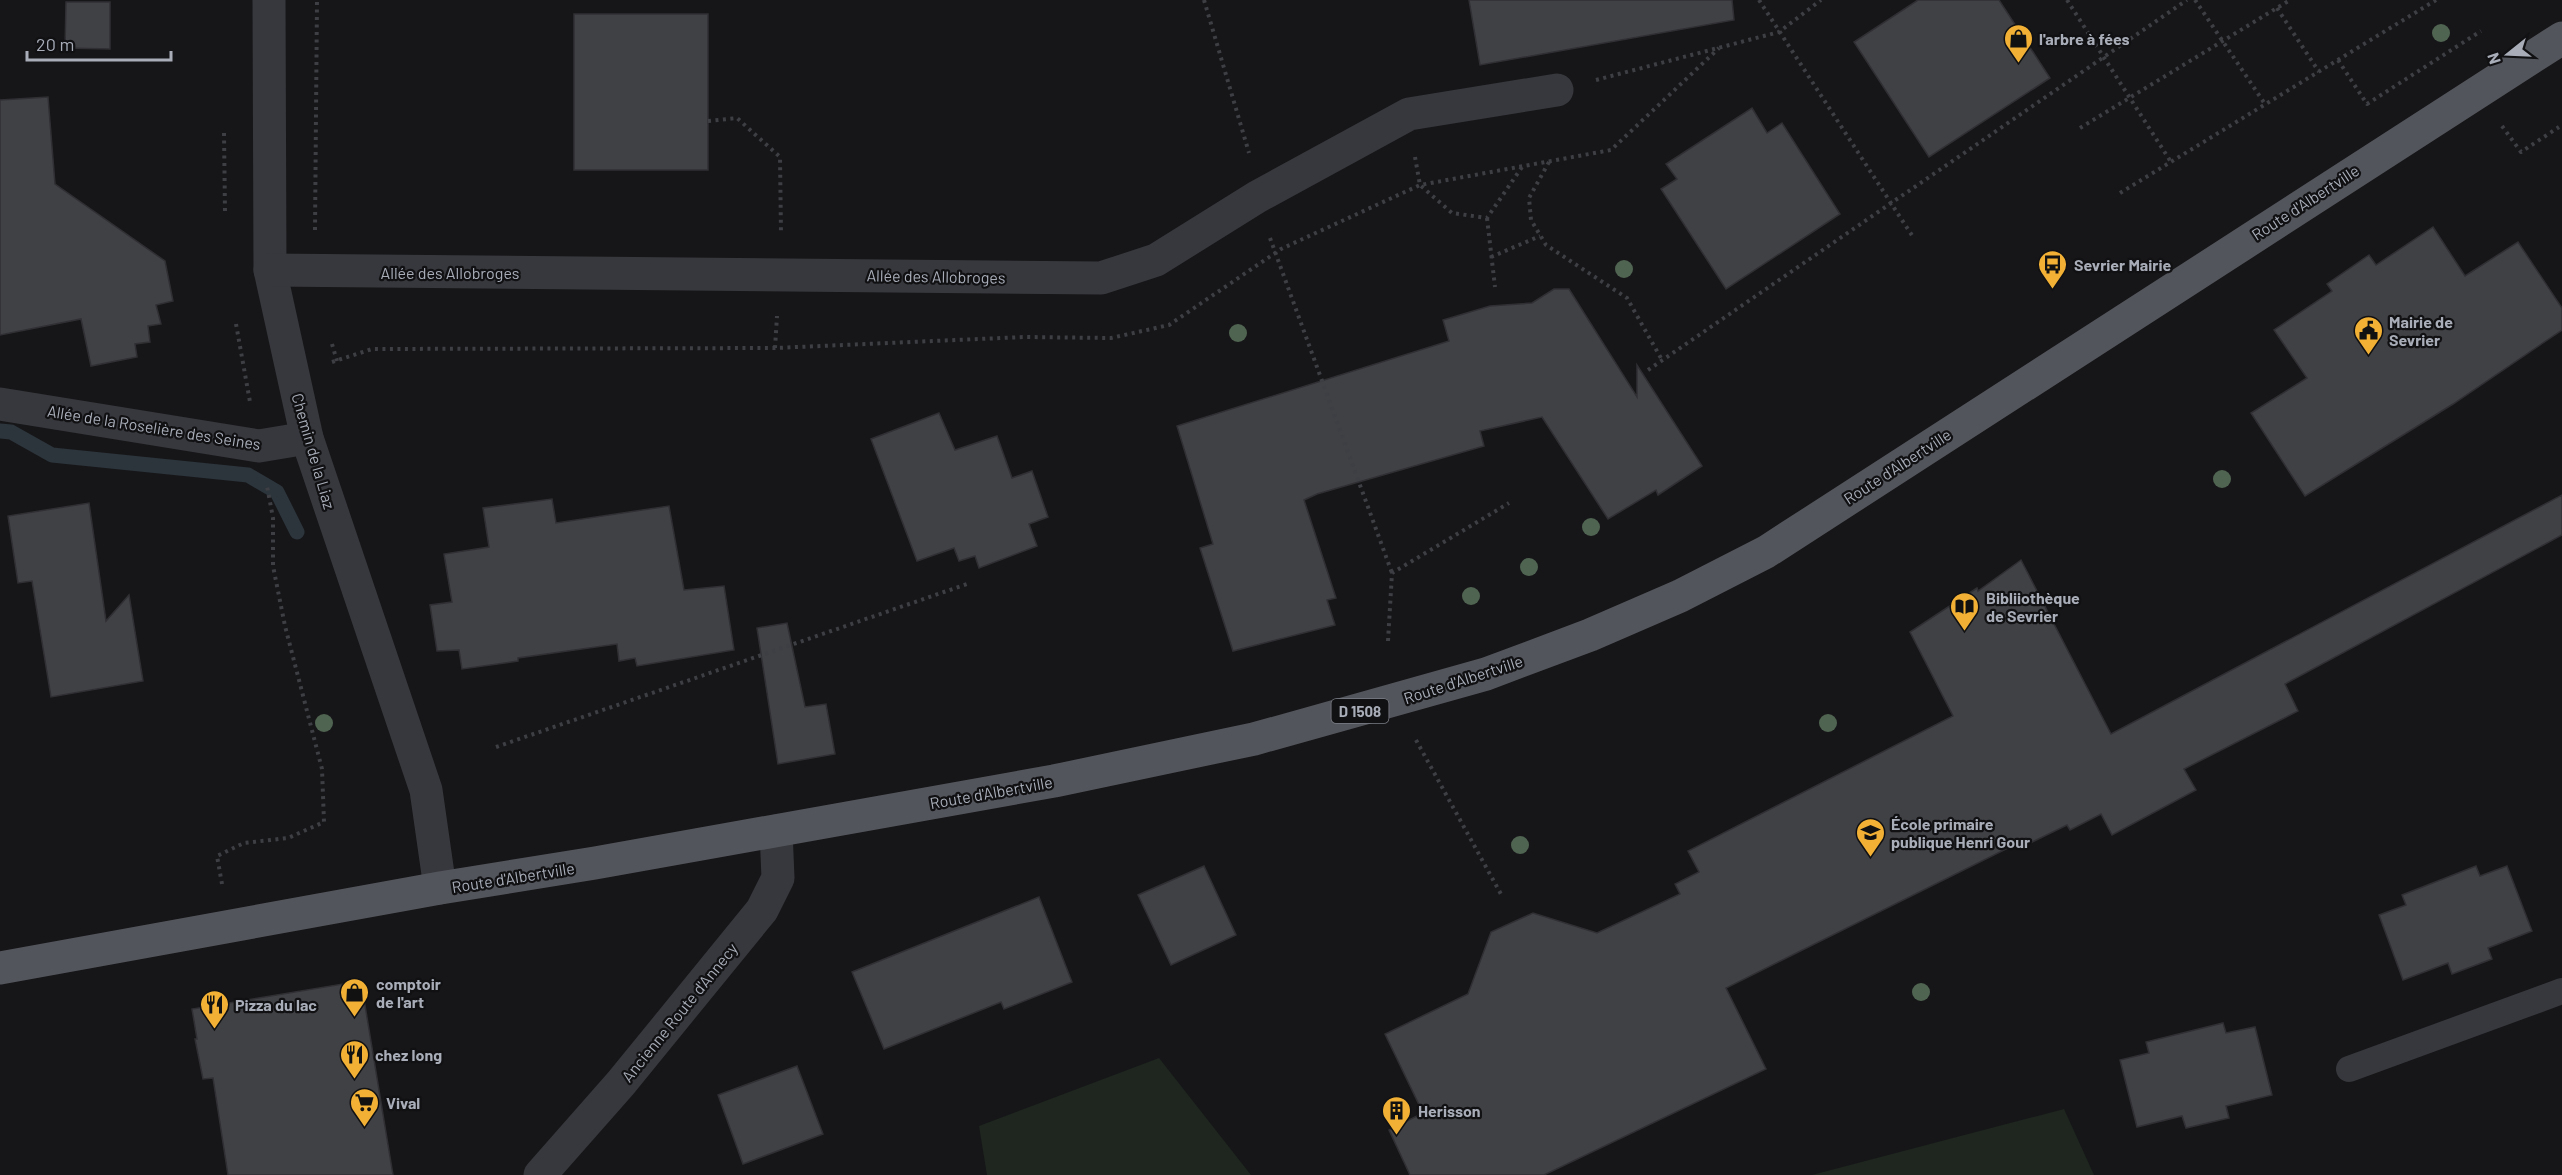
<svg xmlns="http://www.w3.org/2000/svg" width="2562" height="1175" font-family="Barlow,sans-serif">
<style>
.green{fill:#1e261f}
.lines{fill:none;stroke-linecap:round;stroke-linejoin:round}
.stream{stroke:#2c353c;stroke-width:15}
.building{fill:#404145;stroke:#303034;stroke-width:1.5}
.path{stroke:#3d3f44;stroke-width:4;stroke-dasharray:3 4.5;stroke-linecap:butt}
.service{stroke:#37383d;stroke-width:26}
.minor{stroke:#37383d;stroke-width:33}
.primary{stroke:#53555c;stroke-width:33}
.tree{fill:#506452}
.labels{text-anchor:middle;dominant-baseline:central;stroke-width:4.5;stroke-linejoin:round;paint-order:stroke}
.shield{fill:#111113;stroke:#7b7e86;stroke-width:1.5}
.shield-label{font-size:15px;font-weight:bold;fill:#a8adb8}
.poi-label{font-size:16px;font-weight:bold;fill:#a8adb8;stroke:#111113;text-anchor:start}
.street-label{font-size:16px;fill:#a8adb8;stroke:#111113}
</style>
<rect width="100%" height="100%" fill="#161618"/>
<g class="green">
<path d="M 1159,1058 L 1251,1175 L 987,1175 L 979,1126 Z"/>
<path d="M 2064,1109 L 2094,1175 L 1812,1175 Z"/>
</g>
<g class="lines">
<path class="stream" d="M 0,431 L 11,432 L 52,455 L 248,475 L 277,492 L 297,532"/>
</g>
<g class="building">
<path d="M 1469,0 L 1732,0 L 1734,20 L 1480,65 Z"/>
<path d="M 1918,0 L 1999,0 L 2050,78 L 1929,157 L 1854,42 Z"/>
<path d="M 66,2 L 110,2 L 110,49 L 65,48 Z"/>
<rect x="574" y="14" width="134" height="156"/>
<path d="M 48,97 L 55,184 L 165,261 L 173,301 L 156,305 L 161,324 L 148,326 L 150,342 L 135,344 L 137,357 L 91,366 L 81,319 L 0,335 L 0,100 Z"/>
<path d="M 1752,108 L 1767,133 L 1782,123 L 1840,214 L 1726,289 L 1661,189 L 1677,179 L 1666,164 Z"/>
<path d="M 2433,227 L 2465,276 L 2518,242 L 2562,308 L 2562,330 L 2453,404 L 2305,496 L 2251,413 L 2307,378 L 2274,330 L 2332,291 L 2327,284 L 2369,255 L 2376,265 Z"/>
<path d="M 1554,289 L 1569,289 L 1637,397 L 1637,365 L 1702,466 L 1658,495 L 1656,490 L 1608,519 L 1542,417 L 1480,431 L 1484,446 L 1317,494 L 1304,500 L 1336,598 L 1327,600 L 1335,625 L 1233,651 L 1200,548 L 1213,544 L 1177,426 L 1449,341 L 1443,320 L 1490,306 L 1532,303 Z"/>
<path d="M 939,413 L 955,450 L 997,436 L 1012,478 L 1032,471 L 1048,517 L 1029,524 L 1037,546 L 979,568 L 975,556 L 959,561 L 954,548 L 917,561 L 871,439 Z"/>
<path d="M 2562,495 L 2562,535 L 2285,684 L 2298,711 L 2184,769 L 2196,790 L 2112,835 L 2101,814 L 2070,830 L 2067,825 L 2020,848 L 2018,843 L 1726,988 L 1766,1069 L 1544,1175 L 1410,1175 L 1389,1130 L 1423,1113 L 1385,1034 L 1468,994 L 1491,932 L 1533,913 L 1597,933 L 1680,894 L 1675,884 L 1699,872 L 1688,851 L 1953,716 L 1910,632 L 1977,588 L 1978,591 L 2021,560 L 2111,734 Z"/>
<path d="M 552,499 L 556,523 L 669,506 L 684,590 L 724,586 L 734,650 L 637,666 L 635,658 L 619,661 L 617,644 L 518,658 L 518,661 L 462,669 L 459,650 L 437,651 L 430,605 L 452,602 L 444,554 L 489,547 L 483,508 Z"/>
<path d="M 89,503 L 106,621 L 129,595 L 143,681 L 51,697 L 32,581 L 18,583 L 8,516 Z"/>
<path d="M 787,623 L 805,707 L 826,704 L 835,754 L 778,764 L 757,628 Z"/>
<path d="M 1204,866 L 1236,935 L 1171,965 L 1138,895 Z"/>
<path d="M 2476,866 L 2480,876 L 2507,866 L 2532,931 L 2488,948 L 2492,959 L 2452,974 L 2448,963 L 2403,980 L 2379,915 L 2406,905 L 2402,895 Z"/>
<path d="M 1039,897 L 1072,982 L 1004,1009 L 1001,1002 L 884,1049 L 852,972 Z"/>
<path d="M 361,981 L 393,1175 L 228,1175 L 213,1078 L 203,1079 L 195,1039 L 197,1039 L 192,1009 Z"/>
<path d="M 2223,1023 L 2226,1033 L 2255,1027 L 2272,1095 L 2226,1106 L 2229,1118 L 2186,1128 L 2182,1116 L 2137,1127 L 2120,1060 L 2149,1053 L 2146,1042 Z"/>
<path d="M 797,1066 L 823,1134 L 743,1164 L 718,1095 Z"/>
</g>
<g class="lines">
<g class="path">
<path d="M 1204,0 L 1249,153"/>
<path d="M 1759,0 L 1913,237"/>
<path d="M 2067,0 L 2171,162"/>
<path d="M 2195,0 L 2265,104"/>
<path d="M 2277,8 L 2319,72"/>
<path d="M 2338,60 L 2367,104 L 2481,31"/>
<path d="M 1596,80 L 1779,32 L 1821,0"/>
<path d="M 708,121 L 737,118 L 780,157 L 781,234"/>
<path d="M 2502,126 L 2521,152 L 2559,127"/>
<path d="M 2080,128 L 2290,0"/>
<path d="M 224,133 L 225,212"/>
<path d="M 1415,157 L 1420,185 L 1452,213 L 1487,218 L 1522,167"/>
<path d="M 1549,162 L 1529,198 L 1531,220 L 1546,245 L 1627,298 L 1662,360"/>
<path d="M 2120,193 L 2436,0"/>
<path d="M 1487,218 L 1495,287"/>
<path d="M 315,230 L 317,0"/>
<path d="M 1270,238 L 1392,573"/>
<path d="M 1491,257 L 1540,236"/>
<path d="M 236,324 L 250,402"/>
<path d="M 332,344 L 337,361"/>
<path d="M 775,348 L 777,316"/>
<path d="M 332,362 L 372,349 L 775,348 L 1024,337 L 1111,338 L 1169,325 L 1281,249 L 1420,185 L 1611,150 L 1719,48"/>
<path d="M 1648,370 L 2187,0"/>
<path d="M 1388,641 L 1392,573 L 1509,503"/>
<path d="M 1416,740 L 1502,896"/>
<path d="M 496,747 L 967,584"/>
<path d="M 222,884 L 217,856 L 244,843 L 288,838 L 324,822 L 322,769 L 285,626 L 273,566 L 273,518 L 267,486"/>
</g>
<path class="service" d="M 2349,1069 L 2562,991"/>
<g class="minor">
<path d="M 269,0 L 270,270 L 307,438 L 426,790 L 440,888"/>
<path d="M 270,270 L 1101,278 L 1156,260 L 1257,197 L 1409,114 L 1557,90"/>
<path d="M 0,404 L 259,446 L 307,438"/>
<path d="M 540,1175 L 621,1083 L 762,910 L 778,878 L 776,831"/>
</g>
<path class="primary" d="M 0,968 L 440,888 L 595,863 L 1054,781 L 1254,739 L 1486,674 L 1590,635 L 1680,596 L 1766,552 L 2562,38"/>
</g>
<g class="tree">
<circle cx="2441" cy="33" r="9"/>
<circle cx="1624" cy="269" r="9"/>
<circle cx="1238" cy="333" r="9"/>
<circle cx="2222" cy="479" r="9"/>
<circle cx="1591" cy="527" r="9"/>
<circle cx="1529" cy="567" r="9"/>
<circle cx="1471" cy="596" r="9"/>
<circle cx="324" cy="723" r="9"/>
<circle cx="1828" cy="723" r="9"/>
<circle cx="1520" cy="845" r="9"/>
<circle cx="1921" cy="992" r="9"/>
</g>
<defs>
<symbol id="shop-pin" viewBox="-11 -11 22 30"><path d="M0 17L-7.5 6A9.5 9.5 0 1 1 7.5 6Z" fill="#f2b134" stroke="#111113"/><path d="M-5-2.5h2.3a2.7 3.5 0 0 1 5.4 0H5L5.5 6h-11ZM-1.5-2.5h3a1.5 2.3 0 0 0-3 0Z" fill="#111"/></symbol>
<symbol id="bus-pin" viewBox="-11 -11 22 30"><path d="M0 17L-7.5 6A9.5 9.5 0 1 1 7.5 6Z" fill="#f2b134" stroke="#111113"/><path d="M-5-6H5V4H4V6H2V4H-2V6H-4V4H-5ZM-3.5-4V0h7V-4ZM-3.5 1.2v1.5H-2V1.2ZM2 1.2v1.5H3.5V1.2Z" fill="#111"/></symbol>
<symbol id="civic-pin" viewBox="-11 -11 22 30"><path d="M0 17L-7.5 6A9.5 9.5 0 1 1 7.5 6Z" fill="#f2b134" stroke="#111113"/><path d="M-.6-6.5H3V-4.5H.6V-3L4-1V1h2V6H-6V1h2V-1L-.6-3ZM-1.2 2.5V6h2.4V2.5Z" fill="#111"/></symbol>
<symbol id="library-pin" viewBox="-11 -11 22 30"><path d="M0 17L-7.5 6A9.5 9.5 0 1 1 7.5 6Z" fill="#f2b134" stroke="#111113"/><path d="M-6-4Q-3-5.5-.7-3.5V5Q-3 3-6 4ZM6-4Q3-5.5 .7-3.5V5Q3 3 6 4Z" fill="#111"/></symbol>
<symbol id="school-pin" viewBox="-11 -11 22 30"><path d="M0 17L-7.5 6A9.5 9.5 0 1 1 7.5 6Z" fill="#f2b134" stroke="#111113"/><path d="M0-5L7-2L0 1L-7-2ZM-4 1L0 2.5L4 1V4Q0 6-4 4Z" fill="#111"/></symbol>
<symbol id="restaurant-pin" viewBox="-11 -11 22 30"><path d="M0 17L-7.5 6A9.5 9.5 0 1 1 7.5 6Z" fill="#f2b134" stroke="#111113"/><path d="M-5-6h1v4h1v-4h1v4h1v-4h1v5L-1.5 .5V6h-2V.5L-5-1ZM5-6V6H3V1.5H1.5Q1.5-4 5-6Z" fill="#111"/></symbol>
<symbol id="supermarket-pin" viewBox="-11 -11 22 30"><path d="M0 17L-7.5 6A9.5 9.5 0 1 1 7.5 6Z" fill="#f2b134" stroke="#111113"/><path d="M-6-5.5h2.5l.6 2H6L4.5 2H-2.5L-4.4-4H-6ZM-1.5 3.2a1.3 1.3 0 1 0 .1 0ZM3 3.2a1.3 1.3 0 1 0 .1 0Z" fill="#111"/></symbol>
<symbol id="building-pin" viewBox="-11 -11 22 30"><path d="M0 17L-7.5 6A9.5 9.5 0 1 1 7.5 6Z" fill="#f2b134" stroke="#111113"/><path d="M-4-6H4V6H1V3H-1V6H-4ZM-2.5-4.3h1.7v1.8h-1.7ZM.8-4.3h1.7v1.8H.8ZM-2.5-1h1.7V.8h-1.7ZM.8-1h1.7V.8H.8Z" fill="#111"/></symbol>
</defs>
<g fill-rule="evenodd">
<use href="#shop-pin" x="2002" y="22" width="33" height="45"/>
<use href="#bus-pin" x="2036" y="248" width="33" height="45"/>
<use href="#civic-pin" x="2352" y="314" width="33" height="45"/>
<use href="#library-pin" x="1948" y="590" width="33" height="45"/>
<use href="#school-pin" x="1854" y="816" width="33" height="45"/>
<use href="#shop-pin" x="338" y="976" width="33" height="45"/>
<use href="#restaurant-pin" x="198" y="988" width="33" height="45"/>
<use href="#restaurant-pin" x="338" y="1038" width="33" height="45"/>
<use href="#supermarket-pin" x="348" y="1086" width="33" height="45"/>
<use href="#building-pin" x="1380" y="1094" width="33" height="45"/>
</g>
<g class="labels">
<rect class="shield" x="1331.5" y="699" width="57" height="24" rx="4.5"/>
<g class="shield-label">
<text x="1360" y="711">D 1508</text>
</g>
<g class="poi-label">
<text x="2039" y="38">l'arbre à fées</text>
<text x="2074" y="264">Sevrier Mairie</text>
<text x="2389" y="321">Mairie de<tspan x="2389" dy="18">Sevrier</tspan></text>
<text x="1986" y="597">Bibliiothèque<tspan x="1986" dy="18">de Sevrier</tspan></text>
<text x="1891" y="823">École primaire<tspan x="1891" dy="18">publique Henri Gour</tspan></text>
<text x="376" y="983">comptoir<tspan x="376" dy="18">de l'art</tspan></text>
<text x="235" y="1004">Pizza du lac</text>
<text x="375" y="1054">chez long</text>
<text x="386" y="1102">Vival</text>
<text x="1418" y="1110">Herisson</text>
</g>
<g class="street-label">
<text transform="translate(2305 202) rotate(-33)">Route d'Albertville</text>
<text x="450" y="272">Allée des Allobroges</text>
<text transform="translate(936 276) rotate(1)">Allée des Allobroges</text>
<text transform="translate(154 427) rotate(9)">Allée de la Roselière des Seines</text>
<text transform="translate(314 451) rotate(74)">Chemin de la Liaz</text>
<text transform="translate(1897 466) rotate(-33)">Route d'Albertville</text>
<text transform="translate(1463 679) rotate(-18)">Route d'Albertville</text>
<text transform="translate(991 792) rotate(-10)">Route d'Albertville</text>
<text transform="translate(513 877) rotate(-9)">Route d'Albertville</text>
<text transform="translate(679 1012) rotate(-51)">Ancienne Route d'Annecy</text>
</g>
</g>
<g transform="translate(2508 54) rotate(252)" stroke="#111113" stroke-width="4.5" paint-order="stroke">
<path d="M0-4.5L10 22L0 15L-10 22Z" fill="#a8adb8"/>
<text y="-9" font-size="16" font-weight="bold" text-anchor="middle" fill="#a8adb8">N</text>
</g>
<path d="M27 51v9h144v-9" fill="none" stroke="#a8adb8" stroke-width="3"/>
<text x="36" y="51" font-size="18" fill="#a8adb8" stroke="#111113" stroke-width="4.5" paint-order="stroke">20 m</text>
</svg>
